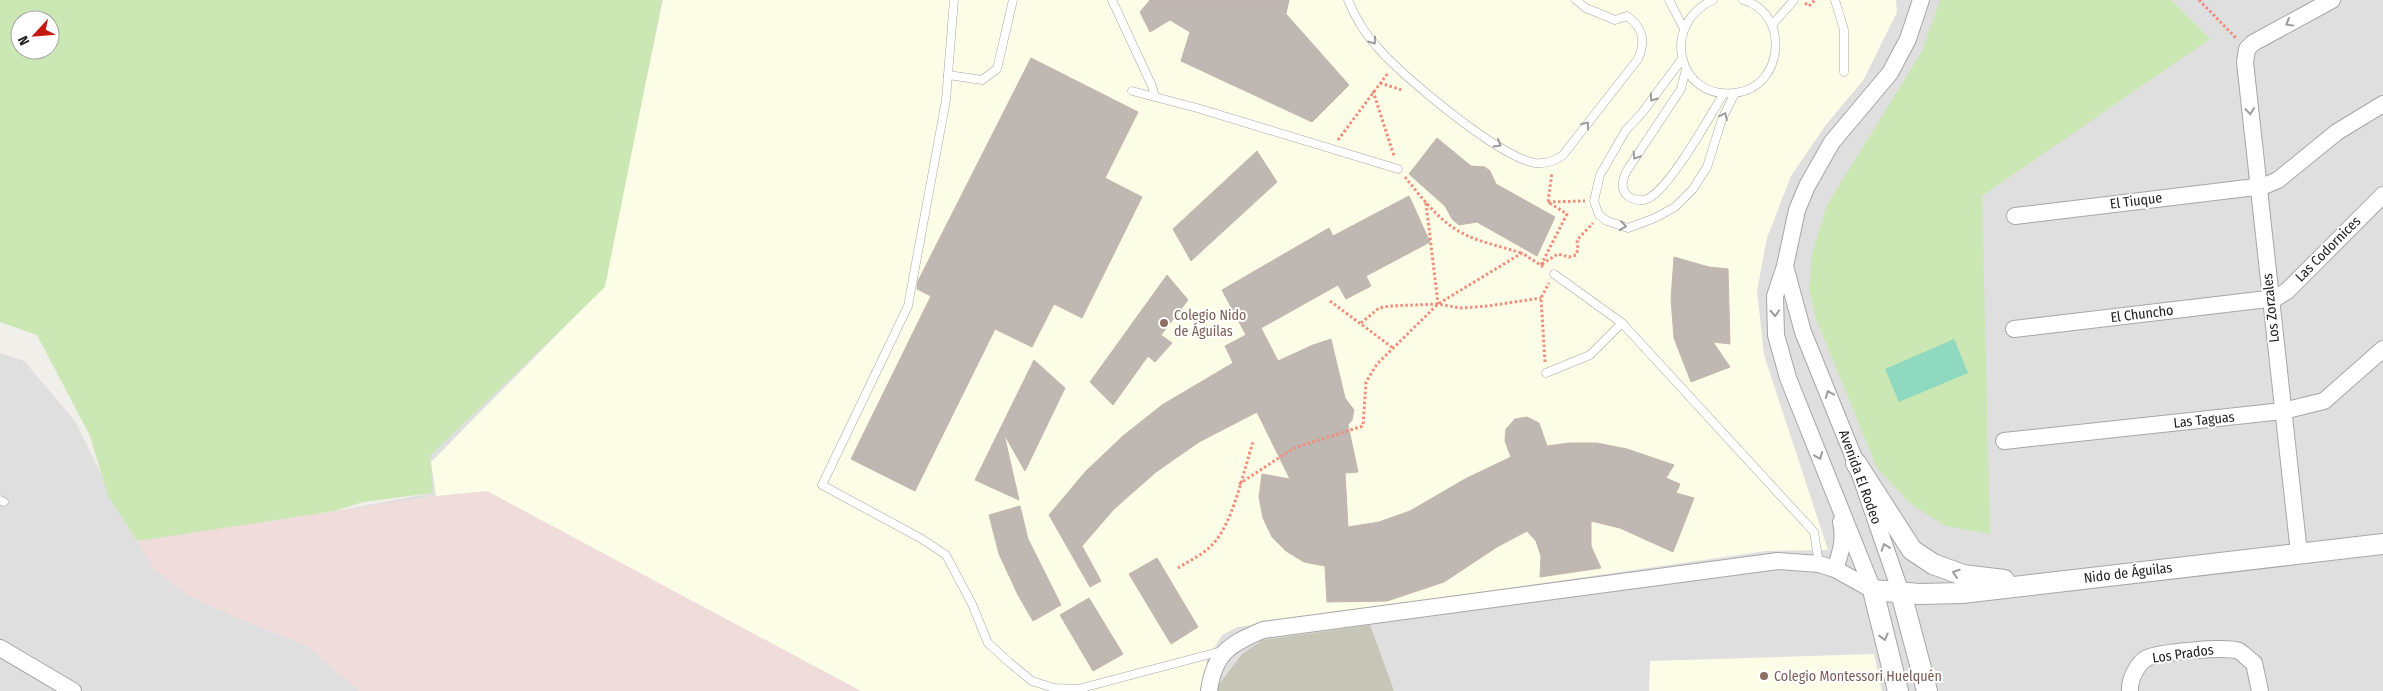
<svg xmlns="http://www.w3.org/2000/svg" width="2383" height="691" font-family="'Fira Sans Condensed',sans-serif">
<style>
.residential{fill:#e0dfdf}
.commercial{fill:#f0dddb}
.education{fill:#fcfde7}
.construction{fill:#c5c6b5}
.grass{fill:#cbe7b4;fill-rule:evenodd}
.pitch{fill:#8fd9c0}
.building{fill:#bfb8b2;stroke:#c2b7ad}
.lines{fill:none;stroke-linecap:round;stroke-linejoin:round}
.service-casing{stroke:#a6a6a6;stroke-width:9}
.minor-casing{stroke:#a6a6a6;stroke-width:18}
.tertiary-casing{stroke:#a6a6a6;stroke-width:22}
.path{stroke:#f08d7c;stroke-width:3;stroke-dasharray:2.5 2.5;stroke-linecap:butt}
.service{stroke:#fff;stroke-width:8}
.minor{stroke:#fff;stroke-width:16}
.tertiary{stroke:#fff;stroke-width:20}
.oneway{stroke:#9c9c9c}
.education-dot{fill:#8d6e63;stroke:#fff;stroke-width:2}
.labels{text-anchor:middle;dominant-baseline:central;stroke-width:4;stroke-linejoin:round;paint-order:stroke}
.street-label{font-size:14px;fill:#222;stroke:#fff}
.education-label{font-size:14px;fill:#785e54;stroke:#fff;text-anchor:start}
</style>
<rect width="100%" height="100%" fill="#f1efea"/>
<path class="residential" d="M 661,0 L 2383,0 L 2383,691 L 0,691 L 0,353 L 24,361 L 75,421 L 105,482 L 325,513 L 432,493 L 429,456 Z"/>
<path class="commercial" d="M 487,491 L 861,691 L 359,691 L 307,646 L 242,620 L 189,596 L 154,569 L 137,541 L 436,496 Z"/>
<g class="education">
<path d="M 663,0 L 1896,0 L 1897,12 L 1864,79 L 1825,126 L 1791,176 L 1767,238 L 1757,291 L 1764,355 L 1828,550 L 1766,551 L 1238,627 L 1222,635 L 1206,661 L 1214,690 L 1208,691 L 861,691 L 487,491 L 436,496 L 431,462 L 603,288 Z"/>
<path d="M 1874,654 L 1882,691 L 1649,691 L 1650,661 Z"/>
</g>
<path class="construction" d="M 1370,625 L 1394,691 L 1214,691 L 1242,654 L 1263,640 Z"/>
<g class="grass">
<path d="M 0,0 L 662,0 L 605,287 L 430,456 L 433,493 L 363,502 L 335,511 L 137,541 L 108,496 L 90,436 L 37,335 L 0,322 ZM 20,20 L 50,20 L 50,50 L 20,50 Z"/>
<path d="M 1940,0 L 2171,0 L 2210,39 L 1982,196 L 1990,534 L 1945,526 L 1911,504 L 1877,468 L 1815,316 L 1809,289 L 1812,254 L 1827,205 L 1922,51 Z"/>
</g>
<path class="pitch" d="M 1954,339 L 1968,373 L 1899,402 L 1885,369 Z"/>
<g class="building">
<path d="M 1150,0 L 1289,0 L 1286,14 L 1349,85 L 1312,122 L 1181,61 L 1190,32 L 1170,20 L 1150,32 L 1140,12 Z"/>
<path d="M 1031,58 L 1138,112 L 1105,178 L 1142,197 L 1082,318 L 1054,304 L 1032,347 L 995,329 L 915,491 L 851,459 L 931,296 L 917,289 L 918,281 Z"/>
<path d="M 1437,138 L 1471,166 L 1485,167 L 1490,171 L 1496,184 L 1555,217 L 1537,256 L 1477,222 L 1459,225 L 1452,219 L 1445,206 L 1409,174 Z"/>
<path d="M 1257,151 L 1277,182 L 1191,261 L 1173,229 Z"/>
<path d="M 1409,196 L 1430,242 L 1366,276 L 1371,286 L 1346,299 L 1338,285 L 1261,328 L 1278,361 L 1313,345 L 1331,339 L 1345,398 L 1354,410 L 1352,420 L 1348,425 L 1358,472 L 1345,473 L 1348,527 L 1379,522 L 1410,511 L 1465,479 L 1511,457 L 1505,441 L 1506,429 L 1515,419 L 1527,417 L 1539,423 L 1547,446 L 1569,443 L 1597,443 L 1627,449 L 1674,465 L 1666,478 L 1680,484 L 1676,493 L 1694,498 L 1673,552 L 1620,528 L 1591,521 L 1591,546 L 1601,568 L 1540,577 L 1541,556 L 1536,541 L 1527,531 L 1497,547 L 1444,582 L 1387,601 L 1327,602 L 1325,566 L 1304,562 L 1286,551 L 1272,537 L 1263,518 L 1259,497 L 1262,474 L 1290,479 L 1257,412 L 1199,442 L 1156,472 L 1114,509 L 1082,546 L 1101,581 L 1090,587 L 1049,515 L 1086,471 L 1123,436 L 1162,405 L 1233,363 L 1225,346 L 1246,335 L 1222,290 L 1329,228 L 1333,236 Z"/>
<path d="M 1674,257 L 1709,267 L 1728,269 L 1730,344 L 1713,342 L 1730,367 L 1691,382 L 1674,338 L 1671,299 Z"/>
<path d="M 1167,275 L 1188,300 L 1161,335 L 1172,343 L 1155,362 L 1148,356 L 1113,405 L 1090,382 Z"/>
<path d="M 1034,360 L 1065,388 L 1025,471 L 1004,434 L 1019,500 L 975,480 Z"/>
<path d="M 1020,506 L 1028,539 L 1061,605 L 1033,621 L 1018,595 L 999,554 L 989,515 Z"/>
<path d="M 1157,558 L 1198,627 L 1171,644 L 1129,574 Z"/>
<path d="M 1089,598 L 1123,654 L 1093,671 L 1060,615 Z"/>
</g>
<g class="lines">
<defs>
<g id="service">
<path d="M 954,0 L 946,100 L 908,306 L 822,485 L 922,539 L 946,555 L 972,604 L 988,643 L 1010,663 L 1032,681 L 1054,688 L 1078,689 L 1222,651"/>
<path d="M 1112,0 L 1152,86 L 1155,97"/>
<path d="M 1348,0 C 1355,17 1366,35 1378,48 C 1403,77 1499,157 1535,163 C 1546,164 1554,162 1563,155 L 1638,59 C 1646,41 1643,28 1627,16 L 1615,20 L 1586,8 L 1576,0"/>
<path d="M 1669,0 L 1683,27"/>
<path d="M 1713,0 C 1660,24 1677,100 1735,93 C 1784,88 1791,13 1743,0"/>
<path d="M 1835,0 L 1844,30 L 1844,72"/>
<path d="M 1772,25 L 1794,0"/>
<path d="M 1682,59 L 1642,113 L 1626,130 L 1600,175 L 1594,201 L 1599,215 L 1607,221 L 1628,228 L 1655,218 L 1675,207 L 1693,189 L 1707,167 L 1722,119 L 1735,93"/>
<path d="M 1686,69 L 1681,89 L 1626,172 C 1623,180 1620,187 1626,194 C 1630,199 1641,202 1647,199 C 1669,190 1710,116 1724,93"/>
<path d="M 948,75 L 982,80 L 997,69 L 1013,0"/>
<path d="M 1132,91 L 1197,108 L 1398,169"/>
<path d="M 1554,274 L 1622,323"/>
<path d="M 1546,373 L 1590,355 L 1622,323 L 1814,532 L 1819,564"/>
<path d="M 0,500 L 4,502"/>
</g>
<g id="minor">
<path d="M 2015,216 L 2264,186 L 2278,180 L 2337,132 L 2383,104"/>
<path d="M 1785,266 L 1803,332 L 1856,463 L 1901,593"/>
<path d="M 2014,329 L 2276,298 L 2287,291 L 2383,195"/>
<path d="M 2004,441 L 2283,411 L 2324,401 L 2383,349"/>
<path d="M 2299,553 L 2245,62 L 2247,49 L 2253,43 L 2332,0"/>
<path d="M 1835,569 C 1841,552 1845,539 1841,522"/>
<path d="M 1873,590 L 1788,378 L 1776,335 L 1775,296 L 1785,266 L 1797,210 L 1807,186 L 1832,142 L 1890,73 L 1908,39 L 1921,0"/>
<path d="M 0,648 L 73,691"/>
<path d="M 1209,691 C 1214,653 1230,644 1263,630 L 1778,561 L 1819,564 L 1835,569 L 1873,590"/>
<path d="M 2130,691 C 2129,681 2137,663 2147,658 C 2160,652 2226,646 2239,651 C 2244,654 2249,660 2254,663 L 2260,691"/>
</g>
<g id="tertiary">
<path d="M 1856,463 L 1912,550 L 1933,564 L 1963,575 L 2004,580"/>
<path d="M 1901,593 L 1927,691"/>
<path d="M 1898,691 L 1873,590 L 1919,594 L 1962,593 L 2383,544"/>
</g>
</defs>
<use href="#service" class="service-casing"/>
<use href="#minor" class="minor-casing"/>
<use href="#tertiary" class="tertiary-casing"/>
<g class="path">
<path d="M 2199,0 L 2236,38"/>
<path d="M 1805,3 L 1809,6 L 1815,0"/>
<path d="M 1380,83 L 1402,90"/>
<path d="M 1373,91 L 1394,156"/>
<path d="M 1338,140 L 1388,73"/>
<path d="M 1405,177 C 1422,198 1440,223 1466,235 C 1483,243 1503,247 1521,253"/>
<path d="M 1548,202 L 1585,201"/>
<path d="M 1426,203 L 1438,304"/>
<path d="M 1542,264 L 1558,254 L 1569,257 L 1576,255 L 1578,249 L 1577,240 L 1593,223"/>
<path d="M 1541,265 L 1567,214 L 1548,202 L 1552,172"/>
<path d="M 1330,301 L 1393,348"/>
<path d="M 1361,323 L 1379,308 L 1390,306 L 1438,304 L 1461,308 L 1488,306 L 1541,298"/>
<path d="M 1545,362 L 1541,298 L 1549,283"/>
<path d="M 1239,484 L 1294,448 L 1363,426 L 1366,382 L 1377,364 L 1438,304 L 1522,253 L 1545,268"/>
<path d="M 1178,568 C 1189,561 1202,555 1211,546 C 1233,525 1243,472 1253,442"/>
</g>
<use href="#service" class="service"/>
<use href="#minor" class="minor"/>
<use href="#tertiary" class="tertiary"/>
</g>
<defs><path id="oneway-chevron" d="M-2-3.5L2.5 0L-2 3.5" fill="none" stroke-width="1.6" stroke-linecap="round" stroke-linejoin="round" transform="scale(1.25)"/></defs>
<g class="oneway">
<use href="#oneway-chevron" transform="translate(2289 23) rotate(151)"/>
<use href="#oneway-chevron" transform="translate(1373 41) rotate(54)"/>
<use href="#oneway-chevron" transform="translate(1653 98) rotate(126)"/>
<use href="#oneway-chevron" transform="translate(2250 111) rotate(84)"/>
<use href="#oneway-chevron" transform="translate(1724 116) rotate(-65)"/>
<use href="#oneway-chevron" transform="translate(1586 125) rotate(-52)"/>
<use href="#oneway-chevron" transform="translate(1498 144) rotate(30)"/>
<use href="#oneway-chevron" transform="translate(1636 156) rotate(123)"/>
<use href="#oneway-chevron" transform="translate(1623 226) rotate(9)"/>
<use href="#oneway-chevron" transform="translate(1775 313) rotate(87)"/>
<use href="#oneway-chevron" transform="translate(1829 394) rotate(-112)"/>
<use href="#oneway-chevron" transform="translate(1819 456) rotate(68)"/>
<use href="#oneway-chevron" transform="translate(1885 547) rotate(-109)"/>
<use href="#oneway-chevron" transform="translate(1956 573) rotate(-161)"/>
<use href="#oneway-chevron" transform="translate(1884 637) rotate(76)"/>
</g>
<g class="education-dot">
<circle cx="1164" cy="323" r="5"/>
<circle cx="1764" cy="676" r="5"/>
</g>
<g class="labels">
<g class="street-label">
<text transform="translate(2136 201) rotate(-7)">El Tiuque</text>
<text transform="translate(2328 249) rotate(-45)">Las Codornices</text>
<text transform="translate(2271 308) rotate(-96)">Los Zorzales</text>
<text transform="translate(2142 314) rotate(-7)">El Chuncho</text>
<text transform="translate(2204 420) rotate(-6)">Las Taguas</text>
<text transform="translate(1860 477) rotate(70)">Avenida El Rodeo</text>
<text transform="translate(2128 573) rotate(-7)">Nido de Águilas</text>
<text transform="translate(2183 654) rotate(-8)">Los Prados</text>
</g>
<g class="education-label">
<text x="1174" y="315">Colegio Nido<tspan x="1174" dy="16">de Águilas</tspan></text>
<text x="1774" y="676">Colegio Montessori Huelquén</text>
</g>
</g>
<g transform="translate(35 35) rotate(244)"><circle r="24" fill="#ffffff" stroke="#a7a7a7"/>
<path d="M0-4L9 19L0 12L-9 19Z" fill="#c41810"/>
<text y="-8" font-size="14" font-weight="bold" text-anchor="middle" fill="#222222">N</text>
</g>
</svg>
